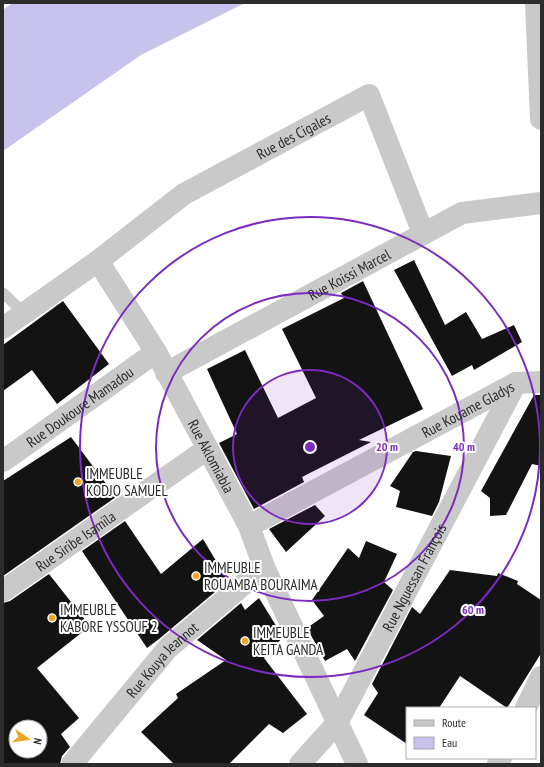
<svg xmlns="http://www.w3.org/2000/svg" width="544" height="767" font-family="'PT Sans Narrow',sans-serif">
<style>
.water{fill:#c8c3ed}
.building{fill:#131313;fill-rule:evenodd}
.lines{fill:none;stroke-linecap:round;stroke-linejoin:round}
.lane{stroke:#c9c9c9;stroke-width:11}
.street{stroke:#c9c9c9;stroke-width:22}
.ring{fill:none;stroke:#7b2cbf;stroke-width:2}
.poi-dot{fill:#efa723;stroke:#fff;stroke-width:1.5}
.labels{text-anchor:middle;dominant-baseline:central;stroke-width:4;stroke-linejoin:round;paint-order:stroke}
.street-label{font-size:15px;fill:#2c2c2c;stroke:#fff}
.poi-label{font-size:15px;fill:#2c2c2c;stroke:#fff;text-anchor:start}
.centre{fill:#7b2cbf;stroke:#fff;stroke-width:2}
.ring-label{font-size:12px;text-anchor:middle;font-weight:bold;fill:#7b2cbf;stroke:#fff;stroke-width:4;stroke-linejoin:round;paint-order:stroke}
</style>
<rect width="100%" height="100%" fill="#fff"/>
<path class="water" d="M 12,3 L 245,3 L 141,55 L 3,151 L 3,10 Z"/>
<g class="building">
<path d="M 414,260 L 445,325 L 466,312 L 482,339 L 514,325 L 522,342 L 474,370 L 472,365 L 452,376 L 394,270 Z"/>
<path d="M 363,281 L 423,409 L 359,440 L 371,442 L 302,477 L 304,482 L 254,509 L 219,443 L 237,434 L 207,369 L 245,350 L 278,418 L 316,398 L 282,329 L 344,298 L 341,293 Z"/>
<path d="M 63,301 L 109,364 L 57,404 L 32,370 L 3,391 L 3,345 Z"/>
<path d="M 534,395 L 541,395 L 541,466 L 532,464 L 506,515 L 490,516 L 490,498 L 481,491 Z"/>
<path d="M 71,437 L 116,497 L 3,576 L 3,481 Z"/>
<path d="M 416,451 L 451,456 L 439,502 L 432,516 L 396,507 L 400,491 L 390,486 L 413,452 Z"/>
<path d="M 315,505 L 325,516 L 286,552 L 269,529 Z"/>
<path d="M 125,521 L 161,574 L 203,539 L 228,581 L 159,639 L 147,648 L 82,551 Z"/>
<path d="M 366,541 L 397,554 L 384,582 L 393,590 L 355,661 L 347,649 L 325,661 L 307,628 L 324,616 L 312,600 L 348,548 L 359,558 Z"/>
<path d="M 450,570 L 497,576 L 498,573 L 518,581 L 517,584 L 541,600 L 540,655 L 507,708 L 460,676 L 439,708 L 407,708 L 407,744 L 364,715 L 378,693 L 372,684 L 412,607 L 420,614 Z"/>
<path d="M 49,574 L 90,626 L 37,668 L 79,718 L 61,734 L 70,747 L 62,756 L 60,764 L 3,764 L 3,603 L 10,601 ZM 16,727 L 40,727 L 40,751 L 16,751 Z"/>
<path d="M 259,598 L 283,637 L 264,658 L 307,714 L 283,733 L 269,724 L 229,764 L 174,764 L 141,732 L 178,698 L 176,694 L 226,660 L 197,640 L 241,603 L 245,610 Z"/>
</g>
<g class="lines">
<path class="lane" d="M 3,293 L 24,313"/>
<g class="street">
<path d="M 536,3 L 541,119"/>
<path id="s1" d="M 98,261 L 184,194 L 369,95 L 423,233"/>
<path id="s2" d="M 3,328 L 98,261 L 156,352 L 249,526 L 264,567 L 357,764"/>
<path id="s3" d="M 166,373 L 462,213 L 541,203"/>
<path id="s4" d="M 3,461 L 156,352"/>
<path id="s5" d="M 249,526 L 516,383 L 541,382"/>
<path id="s6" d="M 3,591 L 207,449"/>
<path d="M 526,708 L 541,677"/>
<path id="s7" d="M 72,764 L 168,648 L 264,567"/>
<path id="s8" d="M 300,764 L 337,723 L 516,383"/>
<path d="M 498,764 L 501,758"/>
</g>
</g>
<circle cx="310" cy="447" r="77" fill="#7b2cbf" fill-opacity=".12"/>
<g class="ring">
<circle cx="310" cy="447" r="77"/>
<circle cx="310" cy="447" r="154"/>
<circle cx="310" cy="447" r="230"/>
</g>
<g class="poi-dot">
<circle cx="78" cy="482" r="4"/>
<circle cx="196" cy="576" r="4"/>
<circle cx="52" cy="618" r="4"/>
<circle cx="245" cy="641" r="4"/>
</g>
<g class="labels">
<g class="street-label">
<text stroke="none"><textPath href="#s1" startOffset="233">Rue des Cigales</textPath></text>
<text stroke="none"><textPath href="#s3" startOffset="208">Rue Koissi Marcel</textPath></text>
<text stroke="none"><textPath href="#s4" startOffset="94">Rue Doukoure Mamadou</textPath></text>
<text stroke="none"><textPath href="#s5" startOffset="248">Rue Kouame Gladys</textPath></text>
<text stroke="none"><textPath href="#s2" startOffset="342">Rue Aklomiabla</textPath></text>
<text stroke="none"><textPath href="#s6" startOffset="88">Rue Siribe Isamïla</textPath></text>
<text stroke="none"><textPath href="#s8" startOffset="220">Rue Nguessan François</textPath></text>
<text stroke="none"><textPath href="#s7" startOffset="138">Rue Kouya Jeannot</textPath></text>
</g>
<g class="poi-label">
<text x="86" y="473">IMMEUBLE<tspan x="86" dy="17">KODJO SAMUEL</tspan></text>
<text x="204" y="567">IMMEUBLE<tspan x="204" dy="17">ROUAMBA BOURAIMA</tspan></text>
<text x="60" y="609">IMMEUBLE<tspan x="60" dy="17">KABORE YSSOUF 2</tspan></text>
<text x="253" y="632">IMMEUBLE<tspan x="253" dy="17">KEITA GANDA</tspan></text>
</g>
</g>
<circle cx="310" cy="447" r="6" class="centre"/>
<g class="ring-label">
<text x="387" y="451">20 m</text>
<text x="464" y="451">40 m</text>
<text x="473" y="614">60 m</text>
</g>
<rect width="544" height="767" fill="none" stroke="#2c2c2c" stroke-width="8"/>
<rect x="406" y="707" width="130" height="52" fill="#ffffff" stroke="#ababab"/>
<rect x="414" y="720" width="20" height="6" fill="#c9c9c9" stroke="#ababab"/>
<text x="442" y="727" font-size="12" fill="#2c2c2c">Route</text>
<rect x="414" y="737" width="20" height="12" fill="#c8c3ed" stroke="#ababab"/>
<text x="442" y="747" font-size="12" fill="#2c2c2c">Eau</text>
<g transform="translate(28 739) rotate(103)"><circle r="19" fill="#ffffff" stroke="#ababab"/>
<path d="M0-3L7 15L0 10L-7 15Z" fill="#efa723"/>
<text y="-6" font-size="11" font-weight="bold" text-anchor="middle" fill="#2c2c2c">N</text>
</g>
</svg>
